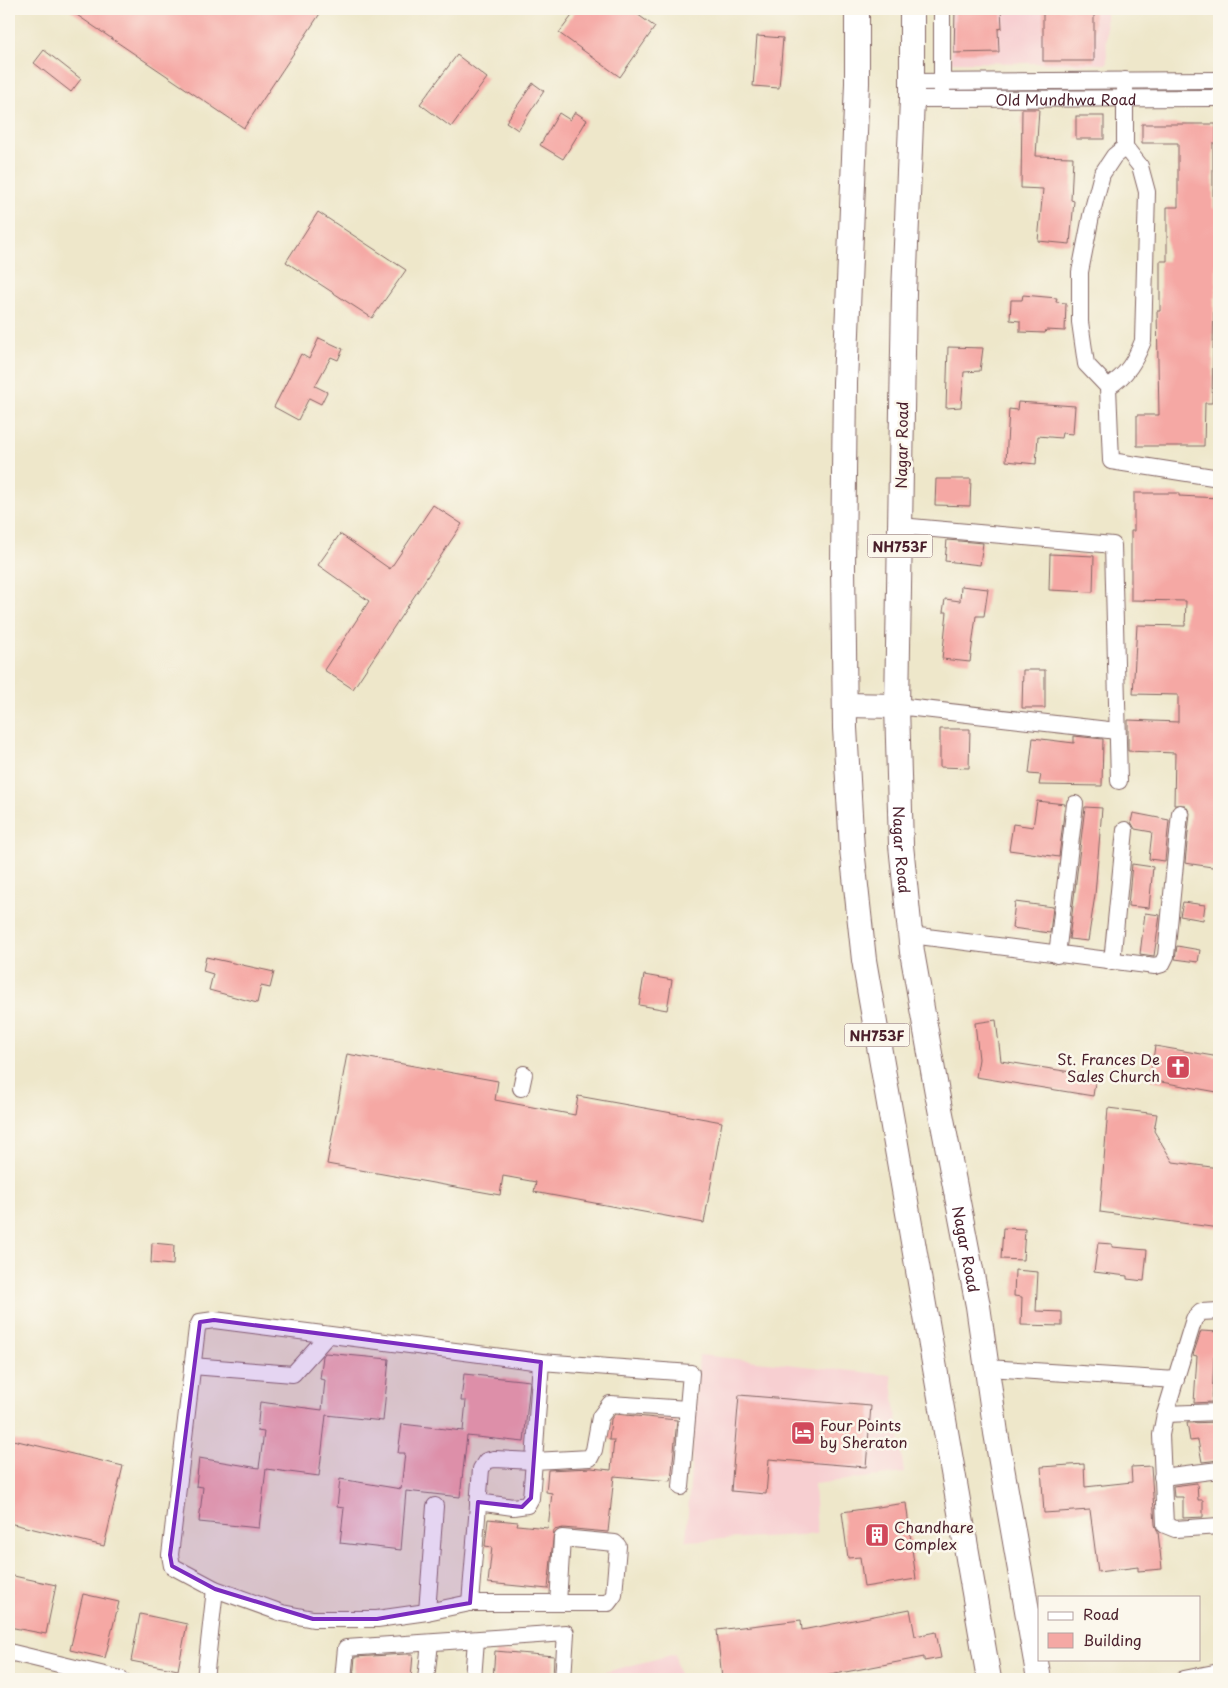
<svg xmlns="http://www.w3.org/2000/svg" width="1228" height="1688" font-family="'Playpen Sans',sans-serif">
<style>
.built{fill:#f7cfd1}
.building{fill:#f5a8a4}
.lines{fill:none;stroke-linecap:round;stroke-linejoin:round}
.minor-casing{stroke:#836563;stroke-width:18}
.highway-casing{stroke:#836563;stroke-width:26}
.minor{stroke:#fff;stroke-width:16}
.highway{stroke:#fff;stroke-width:24}
.marked{fill:#7b2cbf;fill-opacity:0.2;stroke:#7b2cbf;stroke-width:4;stroke-linejoin:round}
.labels{text-anchor:middle;dominant-baseline:central;stroke-width:5;stroke-linejoin:round;paint-order:stroke}
.shield{fill:#fbf7ec;stroke:#7f6065;stroke-width:1}
.shield-label{font-size:14px;font-weight:bold;fill:#4a1f2b}
.street-label{font-size:15px;fill:#4a1f2b;stroke:#fbf7ec}
.poi-label{font-size:15px;fill:#4a1f2b;stroke:#fbf7ec;text-anchor:start}
</style>
<rect width="100%" height="100%" fill="#fbf7ec"/>
<filter id="ink" filterUnits="userSpaceOnUse"><feTurbulence type="fractalNoise" baseFrequency=".02" numOctaves="2"/><feDisplacementMap in="SourceGraphic" scale="10" xChannelSelector="R" yChannelSelector="G"/><feConvolveMatrix kernelMatrix="1 2 1 2 8 2 1 2 1" color-interpolation-filters="sRGB"/></filter>
<filter id="wash" filterUnits="userSpaceOnUse"><feTurbulence type="fractalNoise" baseFrequency=".0096" numOctaves="4" result="noise"/><feDisplacementMap in="SourceGraphic" scale="20" xChannelSelector="R" yChannelSelector="G"/><feGaussianBlur stdDeviation="1.12" result="paint"/><feColorMatrix in="noise" values="0 0 0 0 0 0 0 0 0 0 0 0 0 0 0 0 0 1.4 0 .05"/><feComposite in="paint" operator="in"/></filter>
<g filter="url(#wash)">
<rect width="100%" height="100%" fill="#eee7ca"/>
<g class="built">
<path d="M 951,9 L 1106,9 L 1107,64 L 951,62 Z"/>
<path d="M 699,1355 L 891,1375 L 904,1473 L 814,1484 L 817,1534 L 686,1541 Z"/>
<path d="M 675,1654 L 680,1679 L 578,1679 Z"/>
</g>
<g id="blocks">
<g class="building">
<path d="M 68,9 L 323,9 L 244,128 Z"/>
<path d="M 577,9 L 630,9 L 655,27 L 620,77 L 559,33 Z"/>
<path d="M 955,9 L 1001,9 L 1002,28 L 998,29 L 999,52 L 954,53 Z"/>
<rect x="1043" y="9" width="51" height="52"/>
<path d="M 757,36 L 783,38 L 779,88 L 753,86 Z"/>
<path d="M 44,50 L 81,79 L 71,92 L 34,63 Z"/>
<path d="M 457,55 L 487,78 L 451,127 L 420,104 Z"/>
<path d="M 533,83 L 544,91 L 518,130 L 506,122 Z"/>
<path d="M 1022,109 L 1039,109 L 1036,156 L 1073,157 L 1071,200 L 1074,201 L 1070,244 L 1038,241 L 1043,189 L 1021,188 Z"/>
<path d="M 575,112 L 587,120 L 563,159 L 540,145 L 559,113 L 570,120 Z"/>
<rect x="1076" y="116" width="28" height="23"/>
<path d="M 1142,124 L 1216,124 L 1216,143 L 1213,143 L 1213,208 L 1217,208 L 1216,298 L 1214,298 L 1212,403 L 1205,403 L 1204,446 L 1137,446 L 1137,415 L 1159,415 L 1157,311 L 1160,311 L 1160,261 L 1167,261 L 1167,207 L 1178,207 L 1178,143 L 1142,143 Z"/>
<path d="M 318,212 L 406,270 L 372,318 L 286,262 Z"/>
<path d="M 1023,295 L 1057,298 L 1056,302 L 1066,303 L 1065,331 L 1046,330 L 1045,333 L 1020,332 L 1020,321 L 1010,320 L 1011,300 L 1022,300 Z"/>
<path d="M 319,338 L 343,349 L 338,360 L 331,357 L 315,386 L 327,392 L 321,404 L 309,398 L 298,420 L 274,407 L 301,354 L 309,359 Z"/>
<path d="M 948,347 L 983,348 L 980,371 L 964,372 L 961,407 L 946,408 Z"/>
<path d="M 1018,402 L 1075,406 L 1073,434 L 1062,433 L 1061,438 L 1038,436 L 1036,464 L 1006,461 L 1009,409 L 1017,410 Z"/>
<path d="M 936,479 L 971,479 L 970,506 L 935,505 Z"/>
<path d="M 1134,493 L 1179,493 L 1179,496 L 1219,498 L 1219,868 L 1185,863 L 1190,813 L 1185,805 L 1174,805 L 1175,753 L 1128,751 L 1128,720 L 1178,722 L 1178,695 L 1133,694 L 1137,625 L 1185,626 L 1186,601 L 1131,600 L 1131,531 L 1134,531 Z"/>
<path d="M 433,505 L 462,524 L 353,689 L 324,670 L 369,601 L 318,565 L 340,534 L 390,569 Z"/>
<path d="M 947,540 L 983,543 L 980,565 L 945,561 Z"/>
<path d="M 1050,554 L 1094,556 L 1093,592 L 1049,590 Z"/>
<path d="M 961,586 L 988,589 L 984,616 L 976,616 L 970,662 L 942,659 L 947,612 L 943,612 L 945,599 L 960,601 Z"/>
<path d="M 1023,670 L 1045,670 L 1045,708 L 1022,708 Z"/>
<path d="M 940,729 L 970,729 L 969,768 L 940,767 Z"/>
<path d="M 1074,736 L 1103,739 L 1102,786 L 1039,785 L 1041,775 L 1029,774 L 1033,738 L 1074,743 Z"/>
<path d="M 1037,801 L 1065,804 L 1059,857 L 1009,850 L 1013,824 L 1033,827 Z"/>
<path d="M 1085,807 L 1102,808 L 1095,895 L 1088,941 L 1069,939 Z"/>
<path d="M 1133,813 L 1169,820 L 1165,861 L 1149,859 L 1152,832 L 1135,829 L 1131,822 Z"/>
<path d="M 1132,864 L 1153,867 L 1149,908 L 1128,906 Z"/>
<path d="M 1015,902 L 1053,907 L 1050,933 L 1012,928 Z"/>
<path d="M 1183,902 L 1205,905 L 1203,920 L 1180,916 Z"/>
<path d="M 1145,913 L 1160,915 L 1154,956 L 1140,954 Z"/>
<path d="M 1177,946 L 1200,950 L 1198,962 L 1175,959 Z"/>
<path d="M 206,957 L 274,972 L 270,988 L 261,986 L 257,1003 L 209,990 L 213,974 L 203,971 Z"/>
<path d="M 644,975 L 672,980 L 667,1010 L 639,1005 Z"/>
<path d="M 996,1020 L 1001,1061 L 1096,1076 L 1093,1096 L 976,1077 L 979,1059 L 975,1023 Z"/>
<path d="M 1155,1046 L 1219,1057 L 1217,1092 L 1150,1080 Z"/>
<path d="M 347,1054 L 498,1081 L 495,1100 L 575,1115 L 578,1096 L 722,1122 L 704,1223 L 534,1192 L 536,1182 L 503,1176 L 500,1195 L 327,1164 Z"/>
<path d="M 1108,1108 L 1157,1114 L 1154,1131 L 1173,1162 L 1219,1168 L 1219,1228 L 1100,1212 Z"/>
<path d="M 1003,1228 L 1025,1229 L 1023,1260 L 1001,1259 Z"/>
<path d="M 152,1243 L 174,1245 L 173,1265 L 151,1263 Z"/>
<path d="M 1098,1243 L 1112,1244 L 1112,1247 L 1147,1250 L 1144,1281 L 1127,1279 L 1127,1276 L 1094,1272 Z"/>
<path d="M 1015,1270 L 1038,1272 L 1036,1311 L 1062,1312 L 1062,1326 L 1021,1325 L 1022,1297 L 1014,1296 Z"/>
<path d="M 1201,1331 L 1219,1332 L 1217,1357 L 1214,1357 L 1212,1402 L 1194,1403 L 1197,1356 L 1193,1355 Z"/>
<path d="M 325,1353 L 389,1359 L 383,1421 L 326,1415 L 319,1476 L 266,1469 L 259,1528 L 199,1522 L 203,1487 L 196,1486 L 199,1458 L 259,1468 L 264,1432 L 257,1431 L 260,1402 L 322,1410 L 325,1380 L 320,1379 L 323,1356 Z"/>
<path d="M 464,1374 L 530,1381 L 524,1442 L 467,1436 L 460,1497 L 406,1491 L 401,1550 L 340,1543 L 344,1508 L 337,1507 L 340,1479 L 401,1489 L 405,1453 L 398,1453 L 402,1424 L 463,1431 L 466,1401 L 461,1401 Z"/>
<path d="M 739,1395 L 871,1406 L 866,1467 L 769,1459 L 766,1494 L 731,1491 Z"/>
<path d="M 615,1414 L 677,1420 L 671,1481 L 614,1476 L 608,1532 L 563,1528 L 554,1530 L 548,1589 L 488,1583 L 492,1547 L 485,1546 L 488,1519 L 518,1522 L 517,1525 L 548,1528 L 552,1493 L 546,1492 L 548,1470 L 591,1468 L 611,1470 L 614,1440 L 609,1440 L 611,1419 Z"/>
<path d="M 1219,1422 L 1219,1437 L 1215,1438 L 1219,1460 L 1202,1462 L 1198,1440 L 1190,1441 L 1187,1423 Z"/>
<path d="M 9,1439 L 123,1466 L 104,1546 L 9,1523 Z"/>
<path d="M 1084,1464 L 1085,1487 L 1132,1482 L 1131,1467 L 1151,1466 L 1155,1525 L 1158,1532 L 1162,1569 L 1138,1571 L 1138,1567 L 1098,1572 L 1090,1510 L 1044,1513 L 1041,1467 Z"/>
<path d="M 1197,1483 L 1198,1500 L 1203,1500 L 1203,1517 L 1183,1518 L 1183,1497 L 1174,1497 L 1173,1486 Z"/>
<path d="M 906,1503 L 916,1579 L 864,1587 L 860,1557 L 848,1558 L 842,1512 Z"/>
<path d="M 9,1575 L 56,1585 L 46,1634 L 9,1627 Z"/>
<path d="M 83,1594 L 119,1602 L 105,1658 L 70,1650 Z"/>
<path d="M 910,1609 L 915,1636 L 936,1632 L 941,1658 L 924,1661 L 924,1657 L 809,1679 L 722,1679 L 717,1630 L 801,1620 L 802,1630 Z"/>
<path d="M 140,1614 L 187,1624 L 178,1670 L 131,1661 Z"/>
<path d="M 495,1651 L 554,1656 L 553,1679 L 493,1679 Z"/>
<path d="M 406,1654 L 413,1654 L 411,1679 L 353,1679 L 355,1657 Z"/>
</g>
</g>
</g>
<g filter="url(#ink)">
<use href="#blocks" fill-opacity="0" stroke="#836563" stroke-width="1"/>
<g class="lines">
<defs>
<g id="minor">
<path d="M 942,9 L 942,93"/>
<path d="M 912,82 L 1219,80"/>
<path id="s1" d="M 912,99 L 1219,98"/>
<path d="M 1125,147 L 1114,156 L 1102,174 L 1091,216 L 1080,272 L 1080,322 L 1086,364 L 1108,387 L 1111,461 L 1219,478"/>
<path d="M 1108,387 C 1127,375 1135,361 1143,341 L 1147,192 L 1140,166 L 1125,147 L 1125,80"/>
<path d="M 900,526 L 1113,545 L 1119,781"/>
<path d="M 897,706 L 1117,731"/>
<path d="M 911,935 L 1155,966 L 1162,964 L 1166,956 L 1180,813"/>
<path d="M 1057,955 L 1075,804"/>
<path d="M 1112,962 L 1125,830"/>
<path d="M 521,1088 L 524,1074"/>
<path d="M 1219,1311 L 1201,1312 L 1194,1319 L 1165,1414 L 1161,1435 L 1165,1525 L 1175,1529 L 1219,1526"/>
<path d="M 192,1366 L 293,1374 L 328,1335"/>
<path d="M 987,1368 L 1176,1380"/>
<path d="M 1165,1414 L 1219,1412"/>
<path d="M 1162,1477 L 1219,1470"/>
<path d="M 478,1502 L 513,1507 L 527,1505 L 531,1498 L 534,1461 L 590,1458 L 594,1450 L 600,1417 L 610,1404 L 688,1409"/>
<path d="M 470,1603 L 481,1469 L 486,1461 L 494,1459 L 534,1461 L 541,1362"/>
<path d="M 558,1603 L 562,1538 L 615,1543 L 618,1546 L 614,1595 L 608,1603 L 470,1603 L 427,1612 L 377,1619 L 313,1619 L 282,1613 L 215,1589 L 172,1566 L 170,1555 L 197,1328 L 200,1322 L 214,1320 L 541,1362 L 691,1373 L 681,1487"/>
<path d="M 427,1612 L 435,1506"/>
<path d="M 9,1652 L 121,1679"/>
<path d="M 205,1679 L 215,1589"/>
<path d="M 343,1679 L 346,1648 L 566,1633 L 563,1679"/>
<path d="M 426,1679 L 430,1643"/>
<path d="M 473,1679 L 476,1640"/>
<path d="M 1184,1679 L 1219,1672"/>
</g>
<g id="highway">
<path d="M 857,9 L 857,83 L 845,383 L 843,567 L 845,728 L 852,849 L 864,960 L 989,1679"/>
<path id="s2" d="M 912,9 L 912,99 L 904,293 L 897,706 L 901,845 L 912,952 L 937,1093 L 978,1306 L 996,1433 L 1039,1679"/>
<path d="M 845,705 L 897,706"/>
</g>
</defs>
<use href="#minor" class="minor-casing"/>
<use href="#highway" class="highway-casing"/>
<use href="#minor" class="minor"/>
<use href="#highway" class="highway"/>
</g>
</g>
<path class="marked" d="M 214,1320 L 541,1362 L 531,1498 L 522,1507 L 478,1502 L 470,1603 L 377,1619 L 313,1619 L 215,1589 L 172,1566 L 170,1555 L 200,1322 Z"/>
<defs>
<symbol id="church-square" viewBox="-11 -11 22 22"><rect x="-9" y="-9" width="18" height="18" rx="4" fill="#d1495b" stroke="#fbf7ec"/><path d="M-1.2-6h2.4v3.5h3.3v2.4h-3.3V6h-2.4V-.1h-3.3v-2.4h3.3Z" fill="#fff"/></symbol>
<symbol id="hotel-square" viewBox="-11 -11 22 22"><rect x="-9" y="-9" width="18" height="18" rx="4" fill="#d1495b" stroke="#fbf7ec"/><path d="M-6-4.5h1.5V1H6V5H4.5V3h-9V5H-6ZM-4 0a1.8 1.8 0 1 1 3.6 0ZM.5 0V-2.5h3Q6-2.5 6 0Z" fill="#fff"/></symbol>
<symbol id="building-square" viewBox="-11 -11 22 22"><rect x="-9" y="-9" width="18" height="18" rx="4" fill="#d1495b" stroke="#fbf7ec"/><path d="M-4-6H4V6H1V3H-1V6H-4ZM-2.5-4.3h1.7v1.8h-1.7ZM.8-4.3h1.7v1.8H.8ZM-2.5-1h1.7V.8h-1.7ZM.8-1h1.7V.8H.8Z" fill="#fff"/></symbol>
</defs>
<g fill-rule="evenodd">
<use href="#church-square" x="1164" y="1053" width="28" height="28"/>
<use href="#hotel-square" x="789" y="1419" width="28" height="28"/>
<use href="#building-square" x="863" y="1521" width="28" height="28"/>
</g>
<g class="labels">
<g class="shield">
<rect x="867.5" y="534.5" width="65" height="23" rx="4"/>
<rect x="844.5" y="1023.5" width="65" height="23" rx="4"/>
</g>
<g class="shield-label">
<text x="900" y="546">NH753F</text>
<text x="877" y="1035">NH753F</text>
</g>
<g class="street-label">
<text stroke="none"><textPath href="#s1" startOffset="154">Old Mundhwa Road</textPath></text>
<text transform="translate(901 445) rotate(-89)">Nagar Road</text>
<text stroke="none"><textPath href="#s2" startOffset="841">Nagar Road</textPath></text>
<text stroke="none"><textPath href="#s2" startOffset="1246">Nagar Road</textPath></text>
</g>
<g class="poi-label">
<text x="1160" y="1058" text-anchor="end">St. Frances De<tspan x="1160" dy="17">Sales Church</tspan></text>
<text x="820" y="1424">Four Points<tspan x="820" dy="17">by Sheraton</tspan></text>
<text x="894" y="1526">Chandhare<tspan x="894" dy="17">Complex</tspan></text>
</g>
</g>
<rect width="1228" height="1688" fill="none" stroke="#fbf7ec" stroke-width="30"/>
<rect x="1038" y="1596" width="162" height="65" fill="#fbf7ec" stroke="#b4a19f"/>
<rect x="1048" y="1612" width="25" height="8" fill="#ffffff" stroke="#b4a19f"/>
<text x="1083" y="1620" font-size="15" fill="#4a1f2b">Road</text>
<rect x="1048" y="1633" width="25" height="15" fill="#f5a8a4" stroke="#b4a19f"/>
<text x="1083" y="1646" font-size="15" fill="#4a1f2b">Building</text>
</svg>
